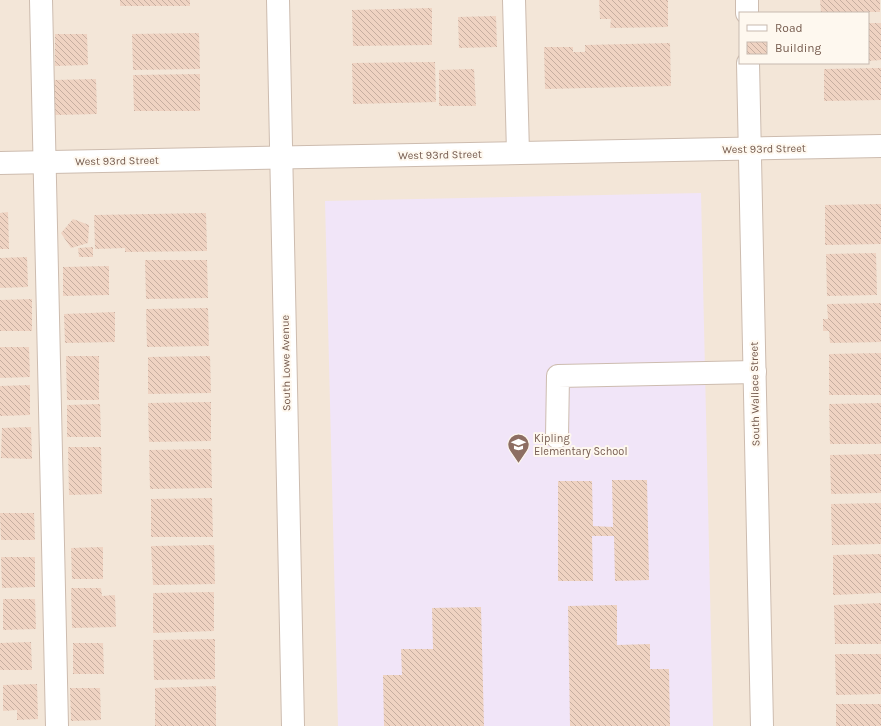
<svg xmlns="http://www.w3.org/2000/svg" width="881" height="726" font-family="Karla,sans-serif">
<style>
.residential{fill:#f3e6d8;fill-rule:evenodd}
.education{fill:#f1e5f8}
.building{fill:url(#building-back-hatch)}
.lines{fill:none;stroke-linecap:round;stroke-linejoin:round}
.minor-casing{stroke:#cdbcaf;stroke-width:24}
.minor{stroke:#fff;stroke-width:22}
.labels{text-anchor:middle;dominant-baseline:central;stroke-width:4;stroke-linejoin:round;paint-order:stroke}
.street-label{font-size:11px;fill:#755b4e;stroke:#fef8ef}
.education-label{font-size:11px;fill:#785e54;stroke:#fef8ef;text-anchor:start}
</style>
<defs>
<pattern id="building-back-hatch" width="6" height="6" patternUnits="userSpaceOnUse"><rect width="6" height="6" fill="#efd3c2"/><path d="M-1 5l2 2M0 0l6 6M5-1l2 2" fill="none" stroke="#c6aea0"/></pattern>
</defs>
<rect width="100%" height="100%" fill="#fbf4e9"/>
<path class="residential" d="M 0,0 L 881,0 L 881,726 L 0,726 ZM 740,13 L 868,13 L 868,63 L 740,63 Z"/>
<path class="education" d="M 701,193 L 713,726 L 338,726 L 325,201 Z"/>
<g class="building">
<rect x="120" y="0" width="70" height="6"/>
<path d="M 599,0 L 668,0 L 668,27 L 610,28 L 611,19 L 600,19 Z"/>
<path d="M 820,0 L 880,0 L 880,12 L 821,12 Z"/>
<path d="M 432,8 L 432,45 L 353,46 L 352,10 Z"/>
<path d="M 496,16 L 497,47 L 459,48 L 458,17 Z"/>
<path d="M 868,23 L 881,23 L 881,60 L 868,61 Z"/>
<path d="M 199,33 L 200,69 L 133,70 L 132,34 Z"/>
<path d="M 55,34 L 87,34 L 88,65 L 55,66 Z"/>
<path d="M 670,43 L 671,86 L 545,89 L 544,47 L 573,47 L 573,52 L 585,52 L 585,45 Z"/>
<path d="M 435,62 L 436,102 L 353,104 L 352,63 Z"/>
<path d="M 881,68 L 881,100 L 824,101 L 824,69 Z"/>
<path d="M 474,69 L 476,106 L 439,106 L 439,70 Z"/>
<path d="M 200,74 L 200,111 L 134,111 L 133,75 Z"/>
<path d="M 96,79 L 97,114 L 55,115 L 54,80 Z"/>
<path d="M 881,204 L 881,244 L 825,245 L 825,205 Z"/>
<path d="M 8,212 L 9,249 L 0,249 L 0,213 Z"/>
<path d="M 206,213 L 207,251 L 125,252 L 125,248 L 95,249 L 94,215 Z"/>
<path d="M 73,219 L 89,225 L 88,243 L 71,248 L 61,233 Z"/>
<path d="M 93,247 L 93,257 L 79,257 L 78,248 Z"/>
<path d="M 876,253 L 877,295 L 827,296 L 826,254 Z"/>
<path d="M 27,257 L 28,287 L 0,288 L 0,258 Z"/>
<path d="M 145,260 L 207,260 L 208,298 L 146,299 Z"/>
<path d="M 109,266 L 109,295 L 63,296 L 63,267 Z"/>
<path d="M 32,299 L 32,331 L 0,331 L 0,300 Z"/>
<path d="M 881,303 L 881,342 L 830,343 L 829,331 L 823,331 L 823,319 L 828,319 L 827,304 Z"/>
<path d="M 208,308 L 209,346 L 147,347 L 146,309 Z"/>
<path d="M 115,312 L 115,342 L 65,343 L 64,314 Z"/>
<path d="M 0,347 L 29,347 L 30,377 L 0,378 Z"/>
<path d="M 881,353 L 881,395 L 829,395 L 829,354 Z"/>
<path d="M 66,356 L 99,356 L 99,400 L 67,400 Z"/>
<path d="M 210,356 L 211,393 L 148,394 L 148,357 Z"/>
<path d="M 30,385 L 30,415 L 0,416 L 0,386 Z"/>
<path d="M 211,402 L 211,441 L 149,442 L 148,403 Z"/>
<path d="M 881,403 L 881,444 L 830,444 L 829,404 Z"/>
<path d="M 100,404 L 101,437 L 67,437 L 67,405 Z"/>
<path d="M 31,427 L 32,459 L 1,458 L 2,428 Z"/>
<path d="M 68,447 L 101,447 L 102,494 L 69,495 Z"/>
<path d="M 211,449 L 212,488 L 150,489 L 149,450 Z"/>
<path d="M 881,454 L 881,493 L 831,494 L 830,455 Z"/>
<path d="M 612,480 L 647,480 L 649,580 L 615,581 L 614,536 L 592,536 L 593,581 L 558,581 L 558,481 L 592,481 L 593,526 L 613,527 Z"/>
<path d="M 212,498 L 213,537 L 151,537 L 151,499 Z"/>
<path d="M 881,503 L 881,544 L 832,545 L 831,504 Z"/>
<path d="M 0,513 L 34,513 L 35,540 L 1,540 Z"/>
<path d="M 214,545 L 215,584 L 153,585 L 151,546 Z"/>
<path d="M 103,547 L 103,579 L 72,579 L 71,548 Z"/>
<path d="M 881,554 L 881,593 L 833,595 L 833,555 Z"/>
<path d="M 1,557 L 35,557 L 35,587 L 2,588 Z"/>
<path d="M 71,588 L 101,588 L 102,596 L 115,595 L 116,627 L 72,628 Z"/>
<path d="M 214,592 L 214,631 L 153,633 L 153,593 Z"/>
<path d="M 3,599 L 35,599 L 36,629 L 3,630 Z"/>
<path d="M 881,603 L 881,644 L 835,644 L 834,605 Z"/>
<path d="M 617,605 L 617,645 L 650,644 L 650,669 L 669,669 L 670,726 L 570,726 L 568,606 Z"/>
<path d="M 481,607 L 484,726 L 384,726 L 383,675 L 402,675 L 401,649 L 433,649 L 432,608 Z"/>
<path d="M 215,639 L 215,679 L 154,680 L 153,640 Z"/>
<path d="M 31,642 L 32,670 L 0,670 L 0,643 Z"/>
<path d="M 73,643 L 103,643 L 104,674 L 73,674 Z"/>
<path d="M 835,654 L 881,654 L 881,694 L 836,695 Z"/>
<path d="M 37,684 L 38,719 L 17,720 L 17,710 L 3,711 L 3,685 Z"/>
<path d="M 216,686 L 216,726 L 155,726 L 155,688 Z"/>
<path d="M 70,688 L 100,688 L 101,720 L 71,721 Z"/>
<rect x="836" y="704" width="45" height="22"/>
</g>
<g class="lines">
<defs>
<g id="minor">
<path d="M 41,0 L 57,726"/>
<path d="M 278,0 L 293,726"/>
<path d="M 514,0 L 518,153"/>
<path d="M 747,0 L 747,13"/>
<path d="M 748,63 L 762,726"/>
<path d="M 0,163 L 881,146"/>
<path d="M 557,437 L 558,376 L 755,372"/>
</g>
</defs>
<use href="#minor" class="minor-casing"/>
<use href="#minor" class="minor"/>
</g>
<defs>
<symbol id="school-pin" viewBox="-11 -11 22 30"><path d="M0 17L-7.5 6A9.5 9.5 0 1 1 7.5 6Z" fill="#8d6e63" stroke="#fef8ef"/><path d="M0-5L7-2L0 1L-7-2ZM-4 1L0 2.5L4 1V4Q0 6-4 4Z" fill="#fff"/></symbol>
</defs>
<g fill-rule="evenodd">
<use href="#school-pin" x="506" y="432" width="25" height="34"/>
</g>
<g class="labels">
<g class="street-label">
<text transform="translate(764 149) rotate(-1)">West 93rd Street</text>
<text transform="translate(440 155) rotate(-1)">West 93rd Street</text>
<text transform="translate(117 161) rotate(-1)">West 93rd Street</text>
<text transform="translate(286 363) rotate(-91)">South Lowe Avenue</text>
<text transform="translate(755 394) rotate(-91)">South Wallace Street</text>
</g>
<g class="education-label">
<text x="534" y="438">Kipling<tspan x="534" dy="13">Elementary School</tspan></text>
</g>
</g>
<rect x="739" y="12" width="130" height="52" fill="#fef8ef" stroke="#c7b9af"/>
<rect x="747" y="25" width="20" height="6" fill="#ffffff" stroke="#c7b9af"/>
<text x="775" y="32" font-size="12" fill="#755b4e">Road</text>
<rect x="747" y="42" width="20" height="12" fill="url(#building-back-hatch)" stroke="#c7b9af"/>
<text x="775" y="52" font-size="12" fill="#755b4e">Building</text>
</svg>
